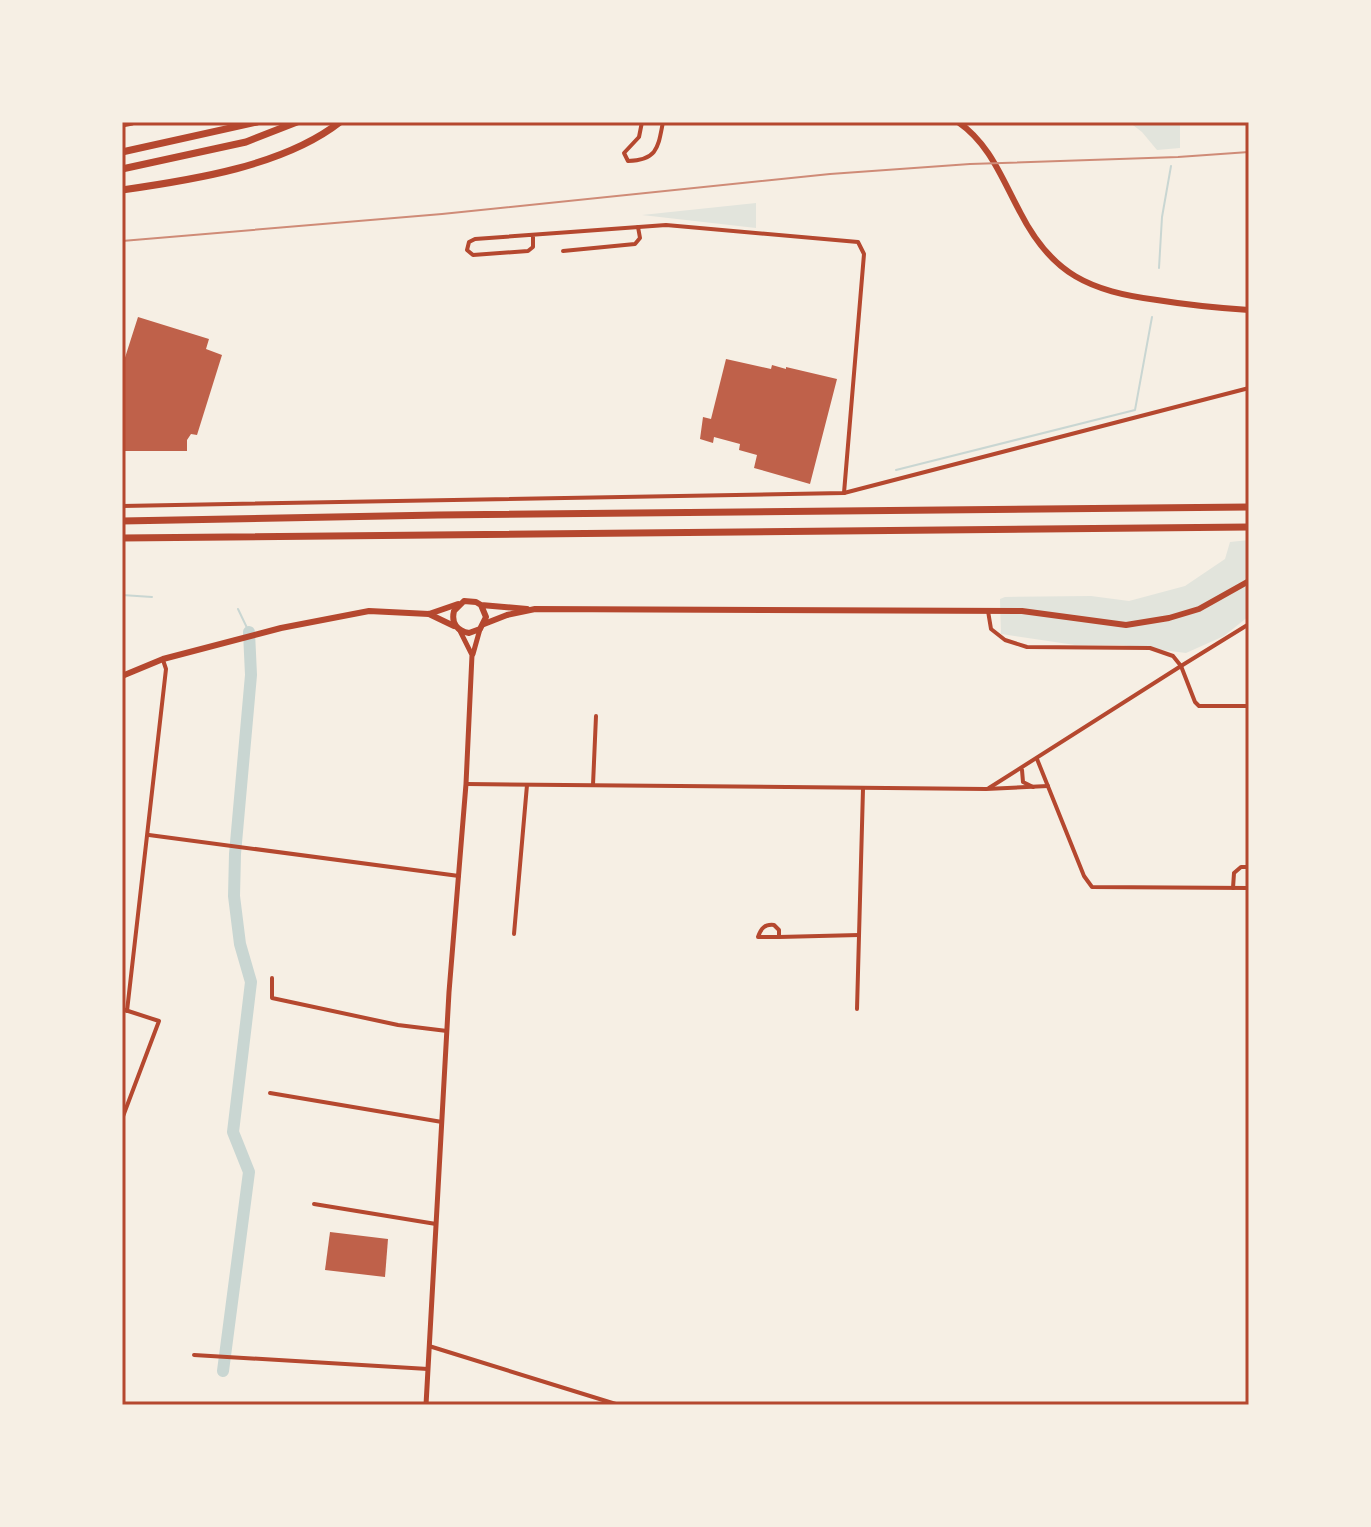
<svg xmlns="http://www.w3.org/2000/svg" width="1371" height="1527" font-family="'Alegreya Sans',sans-serif">
<style>
.green{fill:#e2e4dc}
.lines{fill:none;stroke-linecap:round;stroke-linejoin:round}
.stream{stroke:#c9d6d2;stroke-width:2}
.river{stroke:#c9d6d2;stroke-width:12}
.building{fill:#bf614a}
.minor{stroke:#b5482f;stroke-width:4}
.secondary{stroke:#b5482f;stroke-width:5}
.primary{stroke:#b5482f;stroke-width:6}
.motorway{stroke:#b5482f;stroke-width:7}
.rail{stroke:#cf8b77;stroke-width:2}
.neatline{fill:none;stroke:#b5482f;stroke-width:3}
</style>
<rect width="100%" height="100%" fill="#f6efe4"/>
<g class="green">
<path d="M 1129,122 L 1180,122 L 1180,148 L 1157,150 L 1142,132 Z"/>
<path d="M 756,203 L 756,228 L 642,215 Z"/>
<path d="M 1249,540 L 1249,616 L 1224,636 L 1186,653 L 1122,645 L 1075,645 L 1001,634 L 1000,599 L 1005,597 L 1091,596 L 1129,601 L 1185,586 L 1225,559 L 1230,542 Z"/>
</g>
<g class="lines">
<g class="stream">
<path d="M 1159,268 L 1162,217 L 1171,166"/>
<path d="M 896,470 L 1135,410 L 1152,317"/>
<path d="M 122,595 L 152,597"/>
<path d="M 238,609 L 249,632"/>
</g>
<path class="river" d="M 223,1371 L 249,1172 L 233,1132 L 251,982 L 240,944 L 234,896 L 235,854 L 251,675 L 249,632"/>
</g>
<g class="building">
<path d="M 138,317 L 209,339 L 206,349 L 222,355 L 197,435 L 191,434 L 187,440 L 187,451 L 122,451 L 122,367 Z"/>
<path d="M 726,359 L 771,369 L 772,365 L 786,369 L 786,367 L 837,379 L 810,484 L 754,468 L 757,455 L 739,450 L 740,444 L 714,437 L 713,443 L 700,439 L 703,417 L 711,419 Z"/>
<path d="M 330,1232 L 388,1239 L 385,1277 L 325,1270 Z"/>
</g>
<g class="lines">
<g class="minor">
<path d="M 642,122 L 639,137 L 624,153 L 628,161 C 658,160 658,147 663,122"/>
<path d="M 533,235 L 533,247 L 528,251 L 473,255 L 467,250 L 469,242 L 475,239 C 539,234 602,230 666,225 L 858,242 L 864,254 L 844,493"/>
<path d="M 563,251 L 635,244 L 640,238 L 638,227"/>
<path d="M 122,506 L 844,493 L 1249,388"/>
<path d="M 988,611 L 991,629 L 1005,640 L 1027,647 L 1150,648 L 1173,656 L 1181,666 L 1249,624"/>
<path d="M 1037,759 L 1084,876 L 1092,887 L 1249,888"/>
<path d="M 1022,770 L 1023,782 L 1033,787"/>
<path d="M 467,784 L 986,789 L 1048,786"/>
<path d="M 593,785 L 596,716"/>
<path d="M 989,788 L 1181,666 L 1195,702 L 1199,706 L 1249,706"/>
<path d="M 149,835 L 459,876"/>
<path d="M 1233,888 L 1234,873 L 1241,867 L 1249,867"/>
<path d="M 514,934 L 527,785"/>
<path d="M 779,937 L 758,937 C 761,928 765,924 774,925 L 779,930 L 779,937 L 859,935"/>
<path d="M 272,978 L 272,998 L 398,1025 L 447,1031"/>
<path d="M 122,1009 L 159,1021 L 122,1119"/>
<path d="M 857,1009 L 863,789"/>
<path d="M 127,1011 L 166,669 L 163,660"/>
<path d="M 270,1093 L 442,1122"/>
<path d="M 314,1204 L 436,1224"/>
<path d="M 429,1346 L 619,1405"/>
<path d="M 194,1355 L 428,1369"/>
</g>
<g class="secondary">
<path d="M 473,654 L 480,629"/>
<path d="M 426,1405 L 449,992 L 466,784 L 472,655 L 459,629"/>
</g>
<g class="primary">
<path d="M 958,122 C 990,144 1002,179 1020,212 C 1052,275 1090,291 1157,300 C 1188,305 1218,308 1249,310"/>
<path d="M 481,605 L 486,617 L 480,629 L 469,633 C 457,631 451,623 454,611 L 464,601 L 476,602 L 481,605 L 527,609"/>
<path d="M 429,614 L 454,626"/>
<path d="M 484,624 L 507,615 L 535,609 L 1022,611 L 1126,625 L 1169,618 L 1199,609 L 1249,581"/>
<path d="M 122,676 L 163,659 L 281,628 L 369,611 L 429,614 L 458,604"/>
</g>
<g class="motorway">
<path d="M 122,124 L 132,122"/>
<path d="M 122,152 L 257,122"/>
<path d="M 122,169 L 246,142 L 297,122"/>
<path d="M 122,190 C 192,180 284,166 340,122"/>
<path d="M 122,521 L 438,515 L 1249,507"/>
<path d="M 122,538 L 1249,527"/>
</g>
<path class="rail" d="M 122,241 L 442,214 L 830,174 L 970,164 L 1178,157 L 1249,152"/>
</g>
<rect width="1371" height="1527" fill="none" stroke="#f6efe4" stroke-width="248"/>
<rect x="124" y="124" width="1123" height="1279" class="neatline"/>
</svg>
